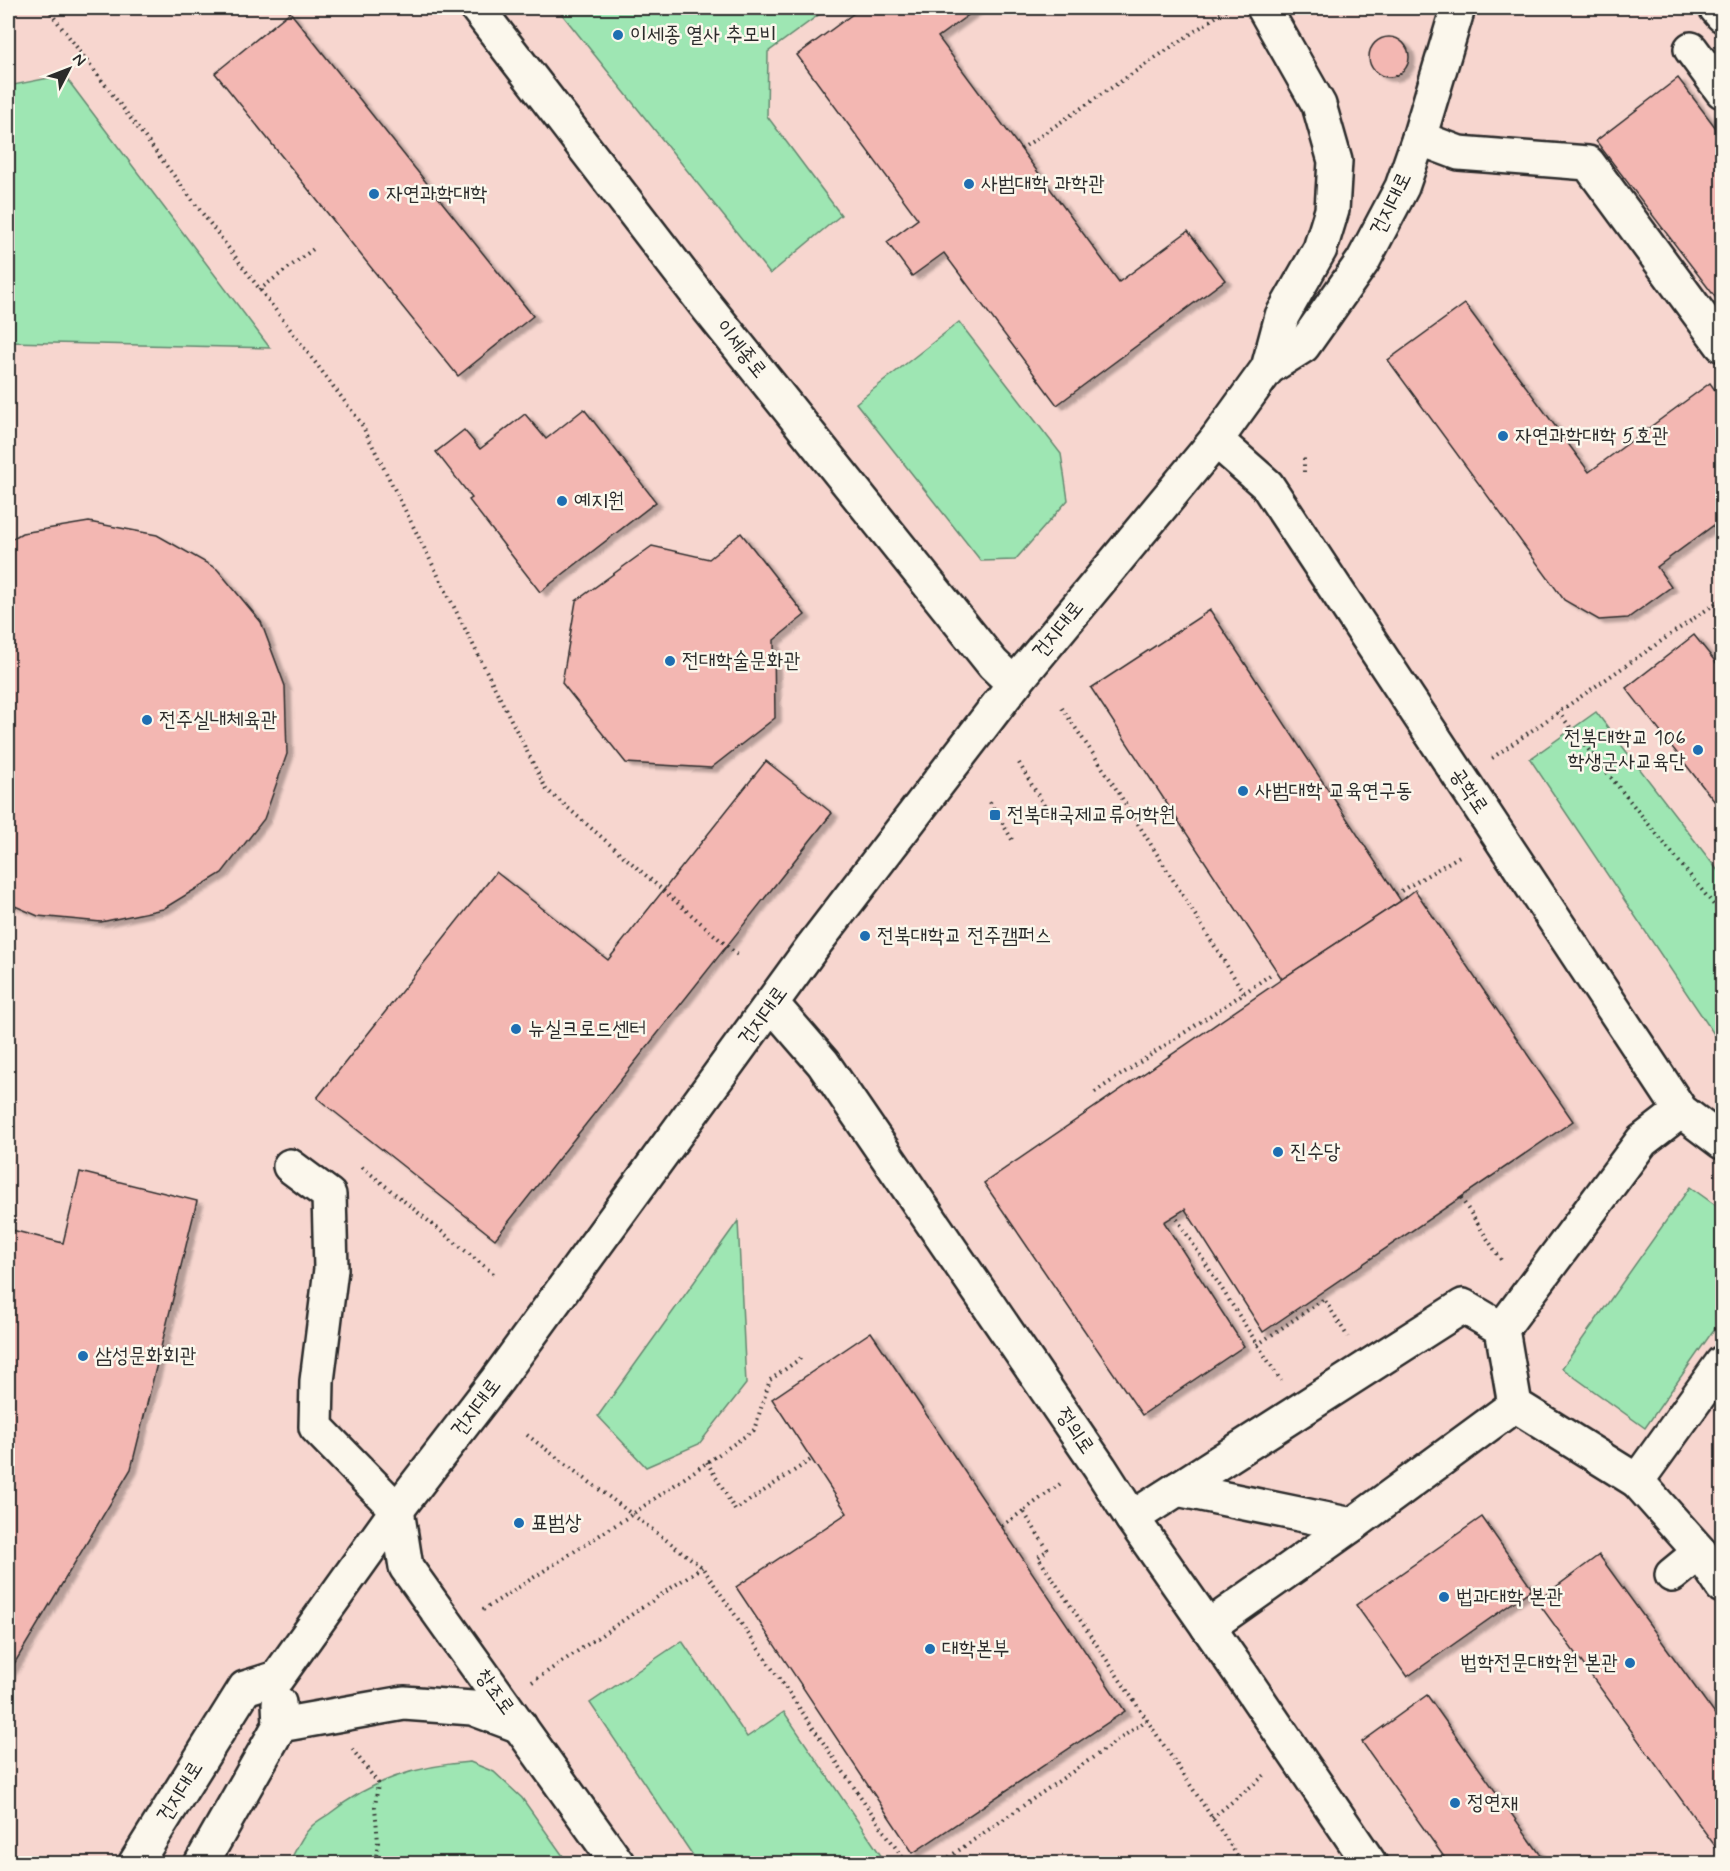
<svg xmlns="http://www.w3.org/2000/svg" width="1730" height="1871" font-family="Mynerve,'Poor Story',sans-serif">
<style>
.built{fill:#f7d6cf}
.green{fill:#9ee6b3;stroke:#64886f;stroke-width:1.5}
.building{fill:#f3b7b2;stroke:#2b2b2b;stroke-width:1.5;filter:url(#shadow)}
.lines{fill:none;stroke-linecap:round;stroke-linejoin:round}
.minor-casing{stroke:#2b2b2b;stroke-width:38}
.path{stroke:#2b2b2b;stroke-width:4;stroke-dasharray:1.5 4.5;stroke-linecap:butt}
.minor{stroke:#fbf7ec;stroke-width:33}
.poi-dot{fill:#1f6fb2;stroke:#fbf7ec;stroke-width:2}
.labels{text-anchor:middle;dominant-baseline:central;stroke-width:5;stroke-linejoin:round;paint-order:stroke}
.poi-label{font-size:21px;fill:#2b2b2b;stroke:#fbf7ec;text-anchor:start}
.street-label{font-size:21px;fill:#2b2b2b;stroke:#fbf7ec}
</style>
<defs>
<filter id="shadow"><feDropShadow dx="6" dy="4" stdDeviation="1.5" flood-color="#0004"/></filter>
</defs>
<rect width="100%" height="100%" fill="#f9e4db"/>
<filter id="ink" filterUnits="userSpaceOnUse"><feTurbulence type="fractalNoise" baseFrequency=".0167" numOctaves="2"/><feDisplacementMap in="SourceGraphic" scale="12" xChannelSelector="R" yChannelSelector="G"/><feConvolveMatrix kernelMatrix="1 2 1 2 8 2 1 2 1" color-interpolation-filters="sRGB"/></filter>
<g filter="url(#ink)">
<rect class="built" x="8" y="8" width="1714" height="1855"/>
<g class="green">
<path d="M 557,8 L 828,8 L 768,52 L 767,116 L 841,215 L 770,274 Z"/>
<path d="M 64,75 L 270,348 L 8,342 L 8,86 Z"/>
<path d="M 959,322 L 1061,454 L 1068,500 L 1015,560 L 981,561 L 856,403 Z"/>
<path d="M 1596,712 L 1722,876 L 1722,1046 L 1530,759 Z"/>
<path d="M 1690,1187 L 1722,1210 L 1722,1318 L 1645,1428 L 1562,1368 Z"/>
<path d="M 738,1221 L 746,1384 L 699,1444 L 646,1467 L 598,1416 Z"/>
<path d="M 682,1641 L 747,1737 L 784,1712 L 886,1863 L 698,1863 L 590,1703 Z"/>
<path d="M 470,1762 L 494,1772 L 522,1798 L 568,1863 L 289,1863 C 295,1852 301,1837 310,1828 C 315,1822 323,1818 329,1814 C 372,1780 415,1766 470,1762 Z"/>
</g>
<g class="building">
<path d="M 861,8 L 978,8 L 938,37 L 1119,282 L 1188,231 L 1225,280 L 1057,405 L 944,253 L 912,276 L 887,242 L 918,219 L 797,55 Z"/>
<path d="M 290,12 L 533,316 L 458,376 L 215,73 Z"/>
<circle cx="1389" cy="57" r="20"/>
<path d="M 1678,78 L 1722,136 L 1722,306 L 1596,141 Z"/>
<path d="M 1465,304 L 1589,472 L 1710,383 L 1722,400 L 1722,519 L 1657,567 L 1671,587 L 1628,618 L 1599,620 L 1564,600 L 1388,360 Z"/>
<path d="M 584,409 L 656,502 L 540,592 L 469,500 L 472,498 L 436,452 L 464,430 L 480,449 L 525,414 L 546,439 Z"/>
<path d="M 89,522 L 157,535 L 217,569 L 261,622 L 285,686 L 287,754 L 264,819 L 222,873 L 163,909 L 101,922 L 38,916 L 8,903 L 8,541 L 22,533 Z"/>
<path d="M 741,533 L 805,615 L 774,640 L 775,718 L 711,768 L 626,763 L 562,683 L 576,601 L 652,546 L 709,559 Z"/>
<path d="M 1210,610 L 1401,901 L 1282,979 L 1091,688 Z"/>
<path d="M 1694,635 L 1722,670 L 1722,811 L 1626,688 Z"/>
<path d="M 766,761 L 832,813 L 495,1239 L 317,1098 L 496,872 L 608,960 Z"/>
<path d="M 1415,890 L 1573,1121 L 1263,1332 L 1185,1209 L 1164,1222 L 1244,1346 L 1142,1415 L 984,1183 L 1282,979 L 1401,901 Z"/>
<path d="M 80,1172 L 197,1201 L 131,1469 L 8,1674 L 8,1229 L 63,1243 Z"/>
<path d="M 871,1332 L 1125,1711 L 913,1853 L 736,1587 L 847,1513 L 772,1399 Z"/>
<path d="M 1482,1517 L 1532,1589 L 1407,1677 L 1356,1605 Z"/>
<path d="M 1599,1555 L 1722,1724 L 1722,1840 L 1715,1846 L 1537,1601 Z"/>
<path d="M 1427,1695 L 1547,1864 L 1449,1864 L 1362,1742 Z"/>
</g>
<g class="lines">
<defs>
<g id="minor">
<path d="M 477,8 L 704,303 L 993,664 L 1014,684"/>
<path d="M 1716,8 L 1722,15"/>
<path d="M 1691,49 L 1722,91"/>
<path d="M 1419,138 L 1459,153 L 1588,163 L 1722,345"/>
<path d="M 1268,368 L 1303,346 L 1363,261 L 1402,187 L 1419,138 L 1458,8"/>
<path d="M 1216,440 L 1267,485 L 1681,1111 L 1722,1142"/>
<path d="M 772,1004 L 823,1063 L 1100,1468 L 1132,1518 L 1241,1674 L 1370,1864"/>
<path d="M 1681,1111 L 1642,1141 L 1502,1329 L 1515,1405 L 1637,1481 L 1722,1363"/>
<path d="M 290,1166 L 329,1195 L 331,1269 L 317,1381 L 316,1427 L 397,1510"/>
<path d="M 1637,1481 L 1700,1552 L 1722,1586"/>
<path d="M 1177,1489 L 1352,1525"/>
<path d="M 397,1510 L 406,1567 L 618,1864"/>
<path d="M 1132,1518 L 1463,1306 L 1502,1329"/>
<path d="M 1672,1575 L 1700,1552"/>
<path d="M 1208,1627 L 1352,1525 L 1515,1405"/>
<path d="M 280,1725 L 404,1703 L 472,1708 L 520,1726"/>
<path d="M 135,1864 L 245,1688 L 277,1678 L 397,1510 L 497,1380 L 813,946 L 1014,684 L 1216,440 L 1268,368 L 1282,316 L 1320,249 L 1332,210 L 1335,161 L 1319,105 L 1264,8"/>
<path d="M 201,1864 L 280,1725 L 279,1703"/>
</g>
</defs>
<use href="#minor" class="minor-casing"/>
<g class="path">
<path d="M 47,8 L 361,423 L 546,789 L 740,957"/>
<path d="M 1021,149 L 1226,10"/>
<path d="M 259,290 L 316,247"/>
<path d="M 1304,472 L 1304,458"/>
<path d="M 1062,708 L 1108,776 L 1244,993 L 1092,1094"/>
<path d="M 1558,712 L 1722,915"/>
<path d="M 1492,758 L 1722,599"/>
<path d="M 1019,763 L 1052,819"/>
<path d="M 990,802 L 1014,843"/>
<path d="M 1396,894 L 1463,854"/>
<path d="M 1244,993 L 1270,975"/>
<path d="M 362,1167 L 495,1275"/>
<path d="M 1461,1198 L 1501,1260"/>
<path d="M 1177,1219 L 1281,1381"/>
<path d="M 1257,1345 L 1324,1299 L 1348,1337"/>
<path d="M 527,1435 L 702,1567 L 907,1864"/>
<path d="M 707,1462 L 735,1510 L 812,1459"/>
<path d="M 1060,1484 L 1023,1511 L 1048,1550 L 1038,1557 L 1243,1864"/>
<path d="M 1002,1526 L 1023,1511"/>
<path d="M 483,1610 L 631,1515 L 754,1430 L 770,1380 L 801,1358"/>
<path d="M 532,1682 L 702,1567"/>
<path d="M 352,1749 L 378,1783 L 375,1807 L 378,1842 L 375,1864"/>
<path d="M 1212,1818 L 1265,1775"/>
<path d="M 939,1864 L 1147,1720"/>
</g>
<use href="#minor" class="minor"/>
</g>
</g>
<g class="poi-dot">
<circle cx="618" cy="35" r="6"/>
<circle cx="969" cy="184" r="6"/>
<circle cx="374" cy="194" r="6"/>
<circle cx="1503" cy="436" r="6"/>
<circle cx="562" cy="501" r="6"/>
<circle cx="670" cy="661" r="6"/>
<circle cx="147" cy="720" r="6"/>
<circle cx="1698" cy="750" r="6"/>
<circle cx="1243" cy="791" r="6"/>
<rect x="989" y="809" width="12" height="12" rx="3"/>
<circle cx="865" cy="936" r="6"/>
<circle cx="516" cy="1029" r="6"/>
<circle cx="1278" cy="1152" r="6"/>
<circle cx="83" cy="1356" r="6"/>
<circle cx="519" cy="1523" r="6"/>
<circle cx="1444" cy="1597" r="6"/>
<circle cx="930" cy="1649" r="6"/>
<circle cx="1630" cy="1663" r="6"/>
<circle cx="1455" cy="1803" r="6"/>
</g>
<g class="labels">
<g class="poi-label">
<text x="630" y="35">이세종 열사 추모비</text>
<text x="981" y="184">사범대학 과학관</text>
<text x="386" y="194">자연과학대학</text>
<text x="1515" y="436">자연과학대학 5호관</text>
<text x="574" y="501">예지원</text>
<text x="682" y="661">전대학술문화관</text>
<text x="159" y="720">전주실내체육관</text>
<text x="1686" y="738" text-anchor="end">전북대학교 106<tspan x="1686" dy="24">학생군사교육단</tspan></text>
<text x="1255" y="791">사범대학 교육연구동</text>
<text x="1007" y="815">전북대국제교류어학원</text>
<text x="877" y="936">전북대학교 전주캠퍼스</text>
<text x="528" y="1029">뉴실크로드센터</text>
<text x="1290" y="1152">진수당</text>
<text x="95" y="1356">삼성문화회관</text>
<text x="531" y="1523">표범상</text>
<text x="1456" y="1597">법과대학 본관</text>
<text x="942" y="1649">대학본부</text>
<text x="1618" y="1663" text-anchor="end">법학전문대학원 본관</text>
<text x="1467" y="1803">정연재</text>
</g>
<g class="street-label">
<text transform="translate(1391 204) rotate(-64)">건지대로</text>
<text transform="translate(741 349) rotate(51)">이세종로</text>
<text transform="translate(1058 630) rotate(-51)">건지대로</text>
<text transform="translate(1469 791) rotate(56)">공학로</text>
<text transform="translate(763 1016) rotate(-54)">건지대로</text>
<text transform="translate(476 1408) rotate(-53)">건지대로</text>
<text transform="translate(1075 1431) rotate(56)">정의로</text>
<text transform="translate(495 1692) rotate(54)">창조로</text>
<text transform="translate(180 1792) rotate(-58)">건지대로</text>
</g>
</g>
<rect width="1730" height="1871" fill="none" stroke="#fbf7ec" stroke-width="30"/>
<rect x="15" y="15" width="1700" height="1841" fill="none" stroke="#2b2b2b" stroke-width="2" filter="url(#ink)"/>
<g transform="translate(69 69) rotate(48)" stroke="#fbf7ec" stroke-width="4.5" paint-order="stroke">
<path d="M0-4.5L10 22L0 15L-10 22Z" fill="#2b2b2b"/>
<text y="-9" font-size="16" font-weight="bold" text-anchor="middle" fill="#2b2b2b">N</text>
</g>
</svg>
